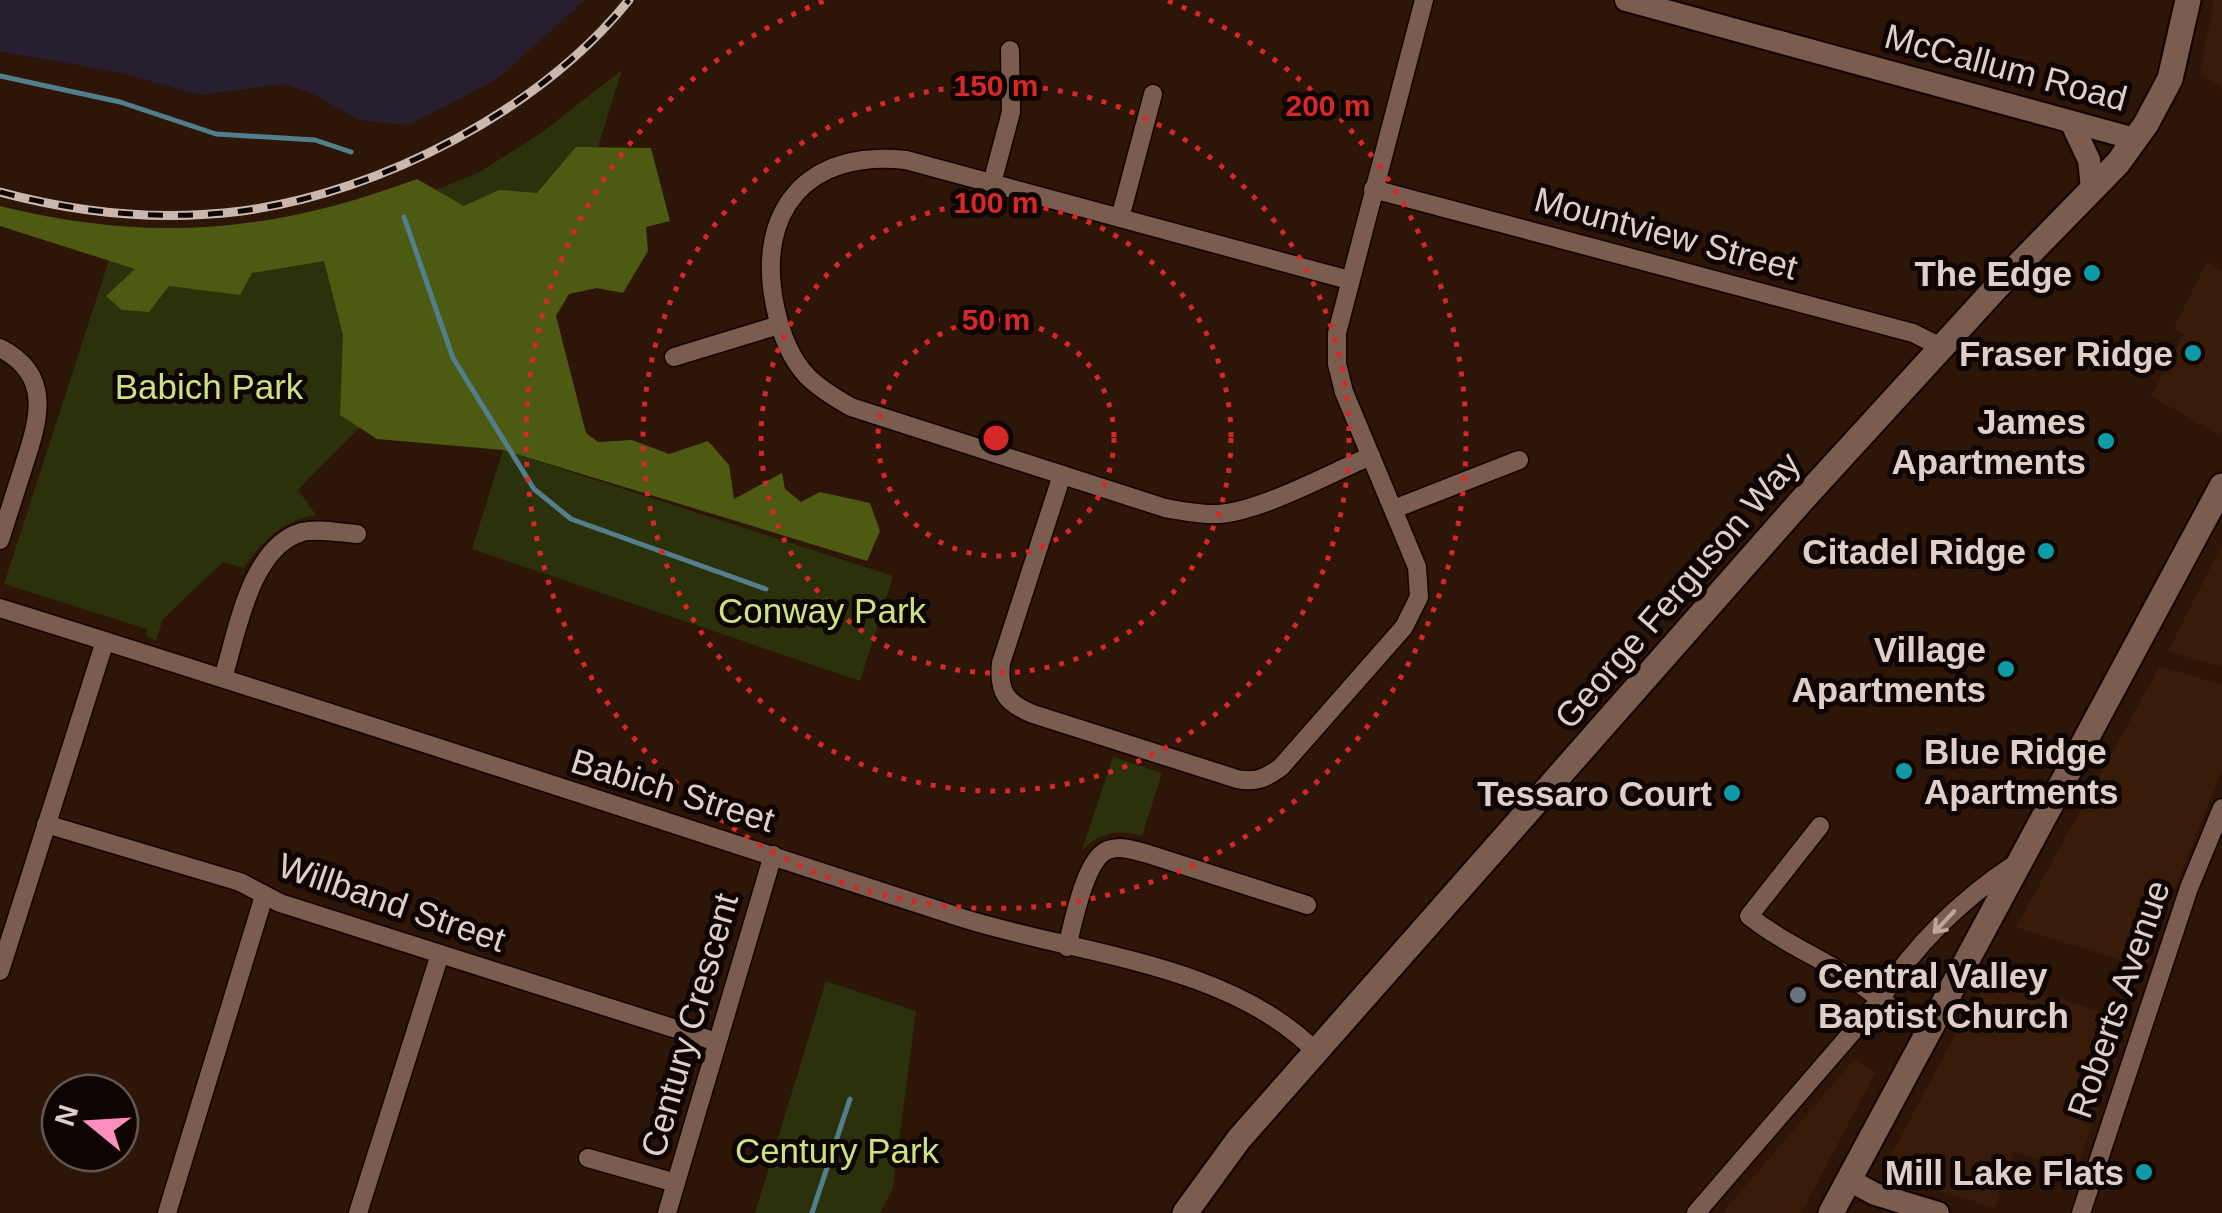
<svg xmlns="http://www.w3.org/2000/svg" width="2222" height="1213" font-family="Helvetica,sans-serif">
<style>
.built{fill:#391b0a}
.industrial{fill:#271f2f}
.green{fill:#2b320b}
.forest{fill:#4d5a11}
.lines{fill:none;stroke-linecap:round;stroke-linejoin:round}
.stream{stroke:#527f8c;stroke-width:5}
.minor-casing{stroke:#140200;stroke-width:21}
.tertiary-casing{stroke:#140200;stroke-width:26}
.secondary-casing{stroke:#140200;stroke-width:29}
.minor{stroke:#7a5d4e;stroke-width:18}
.tertiary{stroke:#7a5d4e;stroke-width:22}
.secondary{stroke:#7a5d4e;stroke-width:25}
.rail-casing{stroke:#cab8af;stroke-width:9}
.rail{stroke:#0e0502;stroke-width:5;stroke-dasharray:15;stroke-linecap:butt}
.oneway{stroke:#bca79d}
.ring{fill:none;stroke:#d62828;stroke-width:5;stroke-dasharray:5 10}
.culture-dot{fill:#0f9aa8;stroke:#0e0502;stroke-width:4}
.worship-dot{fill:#6b7280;stroke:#0e0502;stroke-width:4}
.labels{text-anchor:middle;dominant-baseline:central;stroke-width:10;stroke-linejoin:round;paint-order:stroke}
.street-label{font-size:35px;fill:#e0cfc7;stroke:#0e0502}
.poi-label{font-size:35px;font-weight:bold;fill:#e0cfc7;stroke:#0e0502;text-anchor:end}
.park-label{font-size:35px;fill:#cde281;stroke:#0e0502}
.centre{fill:#d62828;stroke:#0e0502;stroke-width:5}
.ring-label{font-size:30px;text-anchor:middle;font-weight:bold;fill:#d62828;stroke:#0e0502;stroke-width:10;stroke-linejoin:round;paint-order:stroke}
</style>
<rect width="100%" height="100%" fill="#2d1508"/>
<g class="built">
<path d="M 2214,0 L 2222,0 L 2222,89 L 2200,72 Z"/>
<path d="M 2207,262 L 2222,271 L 2222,430 L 2219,435 L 2151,396 L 2184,334 L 2174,328 Z"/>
<path d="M 2222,545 L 2222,667 L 2168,651 Z"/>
<path d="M 2160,666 L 2222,685 L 2222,770 L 2166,911 L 2147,969 L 2016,927 Z"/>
<path d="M 1987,976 L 2129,1021 L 2076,1172 L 2013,1152 L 1995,1208 L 1897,1177 L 1890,1166 L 1892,1153 Z"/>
<path d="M 1854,1060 L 1876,1072 L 1801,1213 L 1722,1213 Z"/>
</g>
<path class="industrial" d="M 0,0 L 585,0 L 496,80 L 408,125 L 359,120 L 313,94 L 283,84 L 200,95 L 118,72 L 3,52 L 0,51 Z"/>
<g class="green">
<path d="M 622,70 L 503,450 L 893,576 L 860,681 L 472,549 L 503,450 L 459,437 L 363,424 L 298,490 L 316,515 C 282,521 263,540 244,568 L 223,562 L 163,619 L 156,640 L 146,637 L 147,629 L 4,584 L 112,251 L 369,217 L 478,173 L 541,133 Z"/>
<path d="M 1113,757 L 1162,773 L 1142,836 C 1117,829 1102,832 1082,850 Z"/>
<path d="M 826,981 L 916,1011 L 893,1188 L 880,1213 L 755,1213 Z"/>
</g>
<path class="forest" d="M 576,147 L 651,148 L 670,221 L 646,227 L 648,251 L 623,293 L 597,288 L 569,294 L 556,316 L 586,433 L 598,442 L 632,440 L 669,454 L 708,441 L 729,465 L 734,499 L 782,473 L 785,489 L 801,502 L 820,492 L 870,503 L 880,531 L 867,561 L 503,450 L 377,439 L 340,415 L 343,335 L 324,261 L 252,273 L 240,295 L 169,286 L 149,312 L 122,310 L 106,296 L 135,269 L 0,226 L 0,206 C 150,243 272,233 417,179 L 464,206 L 499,190 L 537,193 Z"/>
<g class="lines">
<g class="stream">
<path d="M 0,76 L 120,102 L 216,134 L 315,140 L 351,152"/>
<path d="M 404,217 L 453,358 L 534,489 L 571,519 L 766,589"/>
<path d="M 812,1213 L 850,1099"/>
</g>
<defs>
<g id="minor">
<path d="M 992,183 L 1011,112 L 1010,50"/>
<path d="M 1373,189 L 1913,333 L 1941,347"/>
<path d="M 1120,218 L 1153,94"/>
<path d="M 1349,280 L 906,160 C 808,149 755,210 775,306 C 780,330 789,357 807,376 C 820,389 835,398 851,407 L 1165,508 C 1183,511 1201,515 1219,514 C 1262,511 1330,473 1371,456"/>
<path d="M 0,348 C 53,375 39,419 24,465 C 16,490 8,515 0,540"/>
<path d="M 674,357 L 779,325"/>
<path d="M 1062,475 L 1001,663 C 998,692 1006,703 1033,714 L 1237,779 C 1256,783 1266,778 1281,767 L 1404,627 L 1419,597 L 1417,567 L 1344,392 L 1337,364 L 1337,333 L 1424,0"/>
<path d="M 1394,509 L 1519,460"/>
<path d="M 0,608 C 321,708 639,813 959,917 C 1074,954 1227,962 1315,1051"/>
<path d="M 223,678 C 237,633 250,547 302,532 C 318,528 340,533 357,534"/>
<path d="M 46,824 L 240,882 L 280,903 L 717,1042"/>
<path d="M 1820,826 L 1749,916 C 1790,949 1841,965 1880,1000 C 1913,946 1962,899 2015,864"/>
<path d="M 1067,947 C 1073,924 1085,858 1108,850 C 1121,845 1136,851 1148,854 L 1307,905"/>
<path d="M 0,971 L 105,641"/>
<path d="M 588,1158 L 676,1183"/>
<path d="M 167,1213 L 264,896"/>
<path d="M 358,1213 L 440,954"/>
<path d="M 667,1213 L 773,855"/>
<path d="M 1696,1213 L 1880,1000 L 1929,1030"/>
<path d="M 2081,1213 L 2189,888 L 2222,808"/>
</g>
<g id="tertiary">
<path d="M 1626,0 L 2135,139"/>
<path d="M 2071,122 L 2089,160 L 2092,188"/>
<path d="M 1849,1180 L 1875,1194 L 1938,1213"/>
</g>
<g id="secondary">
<path d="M 1185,1213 L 1239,1139 L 1803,499 L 1995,289 L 2118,163 L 2146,124 L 2170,79 L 2188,0"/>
<path d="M 1831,1213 L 2222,486"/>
</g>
</defs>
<use href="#minor" class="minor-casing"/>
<use href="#tertiary" class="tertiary-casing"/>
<use href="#secondary" class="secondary-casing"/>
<use href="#minor" class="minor"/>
<use href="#tertiary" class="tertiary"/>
<use href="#secondary" class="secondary"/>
<defs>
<path id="rail" d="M 0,192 C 78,213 162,221 242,211 C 382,192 540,110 629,0"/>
</defs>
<use href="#rail" class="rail-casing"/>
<use href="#rail" class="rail"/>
</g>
<defs><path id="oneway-shaft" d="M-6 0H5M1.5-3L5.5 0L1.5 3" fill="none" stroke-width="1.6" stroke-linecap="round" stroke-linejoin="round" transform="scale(2.5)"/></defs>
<use class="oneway" href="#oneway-shaft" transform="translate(1944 922) rotate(133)"/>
<g class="ring">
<circle cx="996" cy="438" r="118"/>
<circle cx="996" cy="438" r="235"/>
<circle cx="996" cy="438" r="353"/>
<path d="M1168 1A470 470 0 1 1 824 1"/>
</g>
<g class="culture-dot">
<circle cx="2092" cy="273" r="10"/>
<circle cx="2193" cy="353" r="10"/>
<circle cx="2106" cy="441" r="10"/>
<circle cx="2046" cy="551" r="10"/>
<circle cx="2006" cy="669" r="10"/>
<circle cx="1904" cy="771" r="10"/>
<circle cx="1732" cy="793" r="10"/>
<circle cx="2144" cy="1172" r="10"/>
</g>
<circle class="worship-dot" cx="1798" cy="995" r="10"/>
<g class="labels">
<g class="street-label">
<text transform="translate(2006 67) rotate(15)">McCallum Road</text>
<text transform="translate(1666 233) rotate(15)">Mountview Street</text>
<text transform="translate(1677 590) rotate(-49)">George Ferguson Way</text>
<text transform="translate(673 790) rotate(17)">Babich Street</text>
<text transform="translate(392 902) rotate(19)">Willband Street</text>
<text transform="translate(2118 999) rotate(-71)">Roberts Avenue</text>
<text transform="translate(689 1025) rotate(-74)">Century Crescent</text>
</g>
<g class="poi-label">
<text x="2072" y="273">The Edge</text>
<text x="2173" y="353">Fraser Ridge</text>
<text x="2086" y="421">James<tspan x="2086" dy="40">Apartments</tspan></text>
<text x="2026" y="551">Citadel Ridge</text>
<text x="1986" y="649">Village<tspan x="1986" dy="40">Apartments</tspan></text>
<text x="1924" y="751" text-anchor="start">Blue Ridge<tspan x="1924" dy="40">Apartments</tspan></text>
<text x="1712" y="793">Tessaro Court</text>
<text x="1818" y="975" text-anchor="start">Central Valley<tspan x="1818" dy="40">Baptist Church</tspan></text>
<text x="2124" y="1172">Mill Lake Flats</text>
</g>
<g class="park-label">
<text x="209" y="386">Babich Park</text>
<text x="822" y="610">Conway Park</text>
<text x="837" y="1150">Century Park</text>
</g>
</g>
<circle cx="996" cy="438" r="15" class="centre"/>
<g class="ring-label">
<text x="996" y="96">150 m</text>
<text x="1328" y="116">200 m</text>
<text x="996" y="213">100 m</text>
<text x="996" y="330">50 m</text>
</g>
<g transform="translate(90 1123) rotate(288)"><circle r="48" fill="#0e0502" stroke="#625651" stroke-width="2.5"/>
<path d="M0-8L18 38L0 25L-18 38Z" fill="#fd8ebf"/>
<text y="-15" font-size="28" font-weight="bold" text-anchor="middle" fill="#e0cfc7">N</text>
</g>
</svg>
